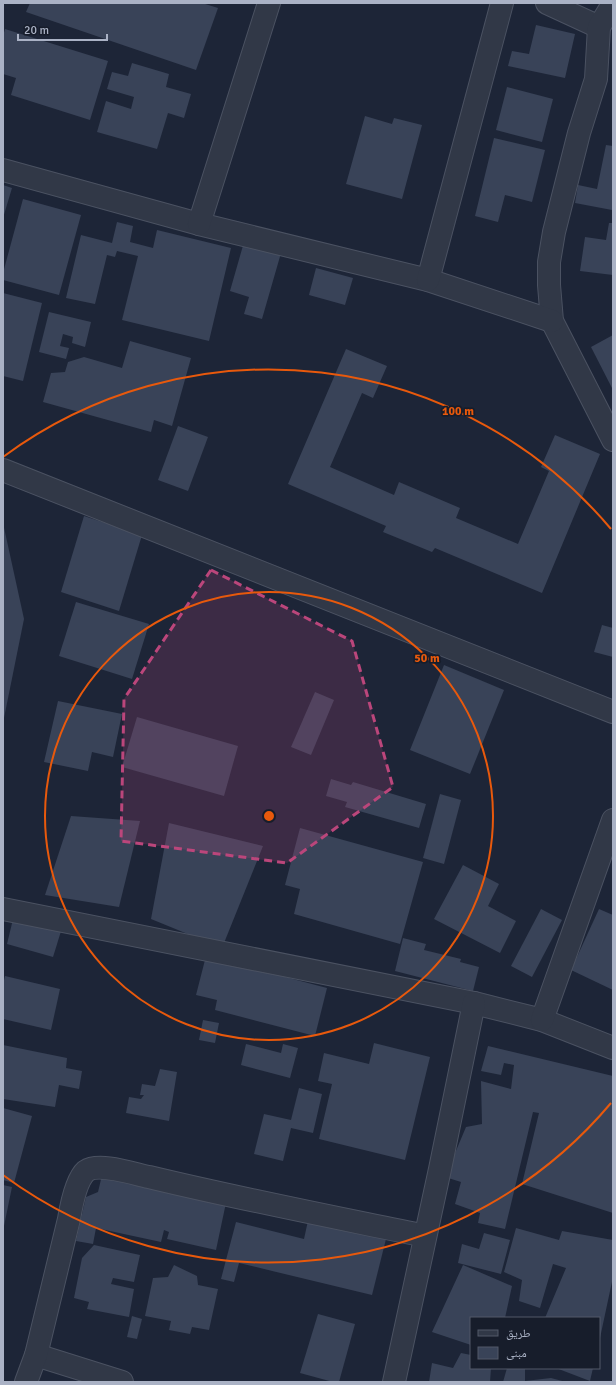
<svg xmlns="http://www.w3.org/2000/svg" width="616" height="1385" font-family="Signika,'Noto Naskh Arabic',sans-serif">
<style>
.building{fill:#394358}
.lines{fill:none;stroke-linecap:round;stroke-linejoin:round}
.minor-casing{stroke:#4b5262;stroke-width:24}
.minor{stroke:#313847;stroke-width:22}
.marked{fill:#bb467b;fill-opacity:0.2;stroke:#bb467b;stroke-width:3;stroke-dasharray:8 5;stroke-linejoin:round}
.ring{fill:none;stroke:#e8590c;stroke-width:2}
.centre{fill:#e8590c;stroke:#171d2b;stroke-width:2}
.ring-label{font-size:12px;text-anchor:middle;font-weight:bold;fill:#e8590c;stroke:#171d2b;stroke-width:3.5;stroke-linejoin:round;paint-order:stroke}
</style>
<rect width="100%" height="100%" fill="#1d2537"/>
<g class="building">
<path d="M 30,3 L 202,3 L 218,8 L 196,70 L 26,12 Z"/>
<path d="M 536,25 L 575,34 L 565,78 L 508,66 L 512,51 L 529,54 Z"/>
<path d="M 5,29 L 108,61 L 90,120 L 11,95 L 16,78 L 3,74 L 3,36 Z"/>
<path d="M 132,63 L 169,74 L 166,87 L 191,94 L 184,118 L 168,113 L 157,149 L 97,132 L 106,101 L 131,109 L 134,97 L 107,89 L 112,72 L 128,76 Z"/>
<path d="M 507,87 L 553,99 L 542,142 L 496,130 Z"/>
<path d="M 365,116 L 392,124 L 394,118 L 422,125 L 402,199 L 346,184 Z"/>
<path d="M 494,138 L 545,150 L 532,202 L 505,195 L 498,222 L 475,216 Z"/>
<path d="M 606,145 L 613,146 L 612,210 L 575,203 L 578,185 L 597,189 Z"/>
<path d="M 3,185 L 12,188 L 3,218 Z"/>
<path d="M 23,199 L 81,215 L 59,295 L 3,280 L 3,273 Z"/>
<path d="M 117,222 L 133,226 L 130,242 L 153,248 L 157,230 L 231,248 L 209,341 L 122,320 L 138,256 L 117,251 L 115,257 L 107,255 L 95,304 L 66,298 L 81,235 L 112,243 Z"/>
<path d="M 609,223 L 613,223 L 613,275 L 580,271 L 585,237 L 606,240 Z"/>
<path d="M 244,242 L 281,253 L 262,319 L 244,314 L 249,297 L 230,291 Z"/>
<path d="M 316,268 L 353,278 L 345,305 L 309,295 Z"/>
<path d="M 3,293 L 42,303 L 23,381 L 3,376 Z"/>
<path d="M 49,312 L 91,322 L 85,347 L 72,343 L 73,337 L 63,334 L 60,346 L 69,348 L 66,359 L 39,352 Z"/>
<path d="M 613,335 L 613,390 L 591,347 Z"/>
<path d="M 130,341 L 191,358 L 172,426 L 154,420 L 151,432 L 43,402 L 51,373 L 65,372 L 68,362 L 84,357 L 122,368 Z"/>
<path d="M 346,349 L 387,366 L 373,398 L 362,393 L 330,467 L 394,495 L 399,482 L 460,508 L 456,518 L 518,544 L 549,471 L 541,467 L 555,435 L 600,454 L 542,593 L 435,548 L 432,552 L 383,532 L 386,526 L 288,484 Z"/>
<path d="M 178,426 L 208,437 L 188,491 L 158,480 Z"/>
<path d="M 84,516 L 142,535 L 119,611 L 61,592 Z"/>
<path d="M 3,523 L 24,619 L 4,718 L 3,718 Z"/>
<path d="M 76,602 L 149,624 L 132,679 L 59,656 Z"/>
<path d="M 602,625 L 613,628 L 613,657 L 594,652 Z"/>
<path d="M 444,665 L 504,690 L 470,774 L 410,750 Z"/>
<path d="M 315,692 L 334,700 L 311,755 L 291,747 Z"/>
<path d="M 58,701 L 122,714 L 113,757 L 92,752 L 88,771 L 44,762 Z"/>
<path d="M 137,717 L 238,746 L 224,796 L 122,767 Z"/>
<path d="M 331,779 L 351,785 L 353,782 L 426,804 L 419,828 L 345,807 L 347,802 L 326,796 Z"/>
<path d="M 440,794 L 461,800 L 444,864 L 423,858 Z"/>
<path d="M 71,816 L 140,821 L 119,907 L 45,895 Z"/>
<path d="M 169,823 L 263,846 L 222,948 L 151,919 Z"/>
<path d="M 300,828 L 423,862 L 400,944 L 294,914 L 300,889 L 285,885 Z"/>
<path d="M 463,865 L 499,884 L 488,906 L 516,921 L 500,953 L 434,919 Z"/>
<path d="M 541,909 L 562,920 L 532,977 L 511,966 Z"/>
<path d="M 599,909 L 613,915 L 613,990 L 571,970 Z"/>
<path d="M 14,915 L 62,928 L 53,957 L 7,944 Z"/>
<path d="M 403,938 L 426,944 L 424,950 L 461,959 L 460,962 L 479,967 L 473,991 L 395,971 Z"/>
<path d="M 206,956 L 327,988 L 315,1036 L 215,1010 L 217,1000 L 196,995 Z"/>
<path d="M 5,976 L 60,989 L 51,1030 L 3,1019 L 3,984 Z"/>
<path d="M 203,1020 L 219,1023 L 215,1043 L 199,1040 Z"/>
<path d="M 374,1043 L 430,1057 L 405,1160 L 319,1139 L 332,1084 L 318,1081 L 324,1053 L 369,1064 Z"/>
<path d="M 246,1044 L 281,1053 L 283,1044 L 298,1048 L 290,1078 L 241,1065 Z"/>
<path d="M 3,1045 L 67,1058 L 66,1068 L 82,1071 L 79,1089 L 59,1085 L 55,1107 L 3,1099 Z"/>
<path d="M 488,1046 L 613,1076 L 613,1213 L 522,1184 L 539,1113 L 533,1112 L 505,1229 L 478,1223 L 480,1213 L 455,1204 L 461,1182 L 445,1177 L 466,1127 L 482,1124 L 481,1081 L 511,1089 L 514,1065 L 504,1063 L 501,1075 L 481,1071 Z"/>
<path d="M 160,1069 L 177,1072 L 169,1121 L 126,1113 L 129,1097 L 141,1099 L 144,1095 L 140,1095 L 142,1084 L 155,1086 Z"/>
<path d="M 299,1088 L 322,1094 L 313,1133 L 291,1128 L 283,1161 L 254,1154 L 264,1114 L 291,1120 Z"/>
<path d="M 3,1108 L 32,1116 L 14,1183 L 3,1180 Z"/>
<path d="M 103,1171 L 227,1198 L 216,1250 L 167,1239 L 169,1232 L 164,1230 L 161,1242 L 96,1228 L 93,1244 L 76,1241 L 86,1197 L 98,1192 Z"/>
<path d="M 3,1185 L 12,1187 L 4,1226 L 3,1225 Z"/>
<path d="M 309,1216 L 387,1235 L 372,1295 L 239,1263 L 234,1282 L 221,1279 L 236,1222 L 304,1239 Z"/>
<path d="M 516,1228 L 559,1240 L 562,1231 L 613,1240 L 613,1277 L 600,1338 L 599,1318 L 545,1318 L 566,1268 L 553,1264 L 540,1308 L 519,1301 L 522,1280 L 504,1272 Z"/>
<path d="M 484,1233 L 510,1240 L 501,1274 L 458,1263 L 462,1244 L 479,1249 Z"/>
<path d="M 94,1245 L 140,1255 L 134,1282 L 113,1278 L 111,1284 L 134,1289 L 129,1317 L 87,1309 L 89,1302 L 74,1298 L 82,1258 Z"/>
<path d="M 174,1265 L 197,1276 L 198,1285 L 218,1289 L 209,1330 L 192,1327 L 190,1334 L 169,1330 L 171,1321 L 145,1316 L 153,1278 L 168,1277 Z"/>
<path d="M 463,1265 L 512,1286 L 505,1318 L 471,1318 L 471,1345 L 432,1332 Z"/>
<path d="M 318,1314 L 355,1324 L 339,1382 L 333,1382 L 300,1373 Z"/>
<path d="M 132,1316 L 142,1319 L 137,1339 L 127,1337 Z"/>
<path d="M 461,1353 L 471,1355 L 471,1368 L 491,1368 L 490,1382 L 429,1382 L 432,1363 L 453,1368 Z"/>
<path d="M 507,1368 L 525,1368 L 525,1381 L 551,1378 L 566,1382 L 503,1382 Z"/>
<path d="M 556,1368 L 593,1368 L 590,1381 Z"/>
</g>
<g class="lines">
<defs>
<g id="minor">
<path d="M 547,3 L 599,27"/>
<path d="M 613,4 L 599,27 L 596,79 L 579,133 L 554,232 L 549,262 L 549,285 L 552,321 L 613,440"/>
<path d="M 3,170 L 199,224 L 428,280 L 552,321"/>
<path d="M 199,224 L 269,3"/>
<path d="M 428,280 L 502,3"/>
<path d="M 3,470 L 613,712"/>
<path d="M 3,909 L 474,1003 L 542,1020 L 613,1048"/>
<path d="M 542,1020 L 613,820"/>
<path d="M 36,1355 L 122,1382"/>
<path d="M 26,1382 L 36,1355 L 69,1219 C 71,1207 76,1180 86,1171 C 99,1162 134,1174 149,1177 C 240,1199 333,1217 425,1236"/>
<path d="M 394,1382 L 440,1169 L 474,1003"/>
</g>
</defs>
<use href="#minor" class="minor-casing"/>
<use href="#minor" class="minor"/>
</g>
<path class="marked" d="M 211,570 L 352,641 L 393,787 L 287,863 L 121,841 L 124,699 Z"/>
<g class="ring">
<circle cx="269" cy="816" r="224"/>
<path d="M611 1103A447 447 0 0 1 3 1175M3 457A447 447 0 0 1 611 529"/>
</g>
<circle cx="269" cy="816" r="6" class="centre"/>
<g class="ring-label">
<text x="458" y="415">100 m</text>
<text x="427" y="662">50 m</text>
</g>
<rect width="616" height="1385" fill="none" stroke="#aab2c5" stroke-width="8"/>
<rect x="470" y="1317" width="130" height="52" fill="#171d2b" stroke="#525969"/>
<rect x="478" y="1330" width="20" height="6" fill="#313847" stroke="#525969"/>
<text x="506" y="1337" font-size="12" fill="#aab2c5">طريق</text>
<rect x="478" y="1347" width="20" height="12" fill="#394358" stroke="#525969"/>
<text x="506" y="1357" font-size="12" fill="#aab2c5">مبنى</text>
<path d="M18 34v6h89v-6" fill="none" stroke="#aab2c5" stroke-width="2"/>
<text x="24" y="34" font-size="12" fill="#aab2c5" stroke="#171d2b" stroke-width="3" paint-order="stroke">20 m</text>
</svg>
